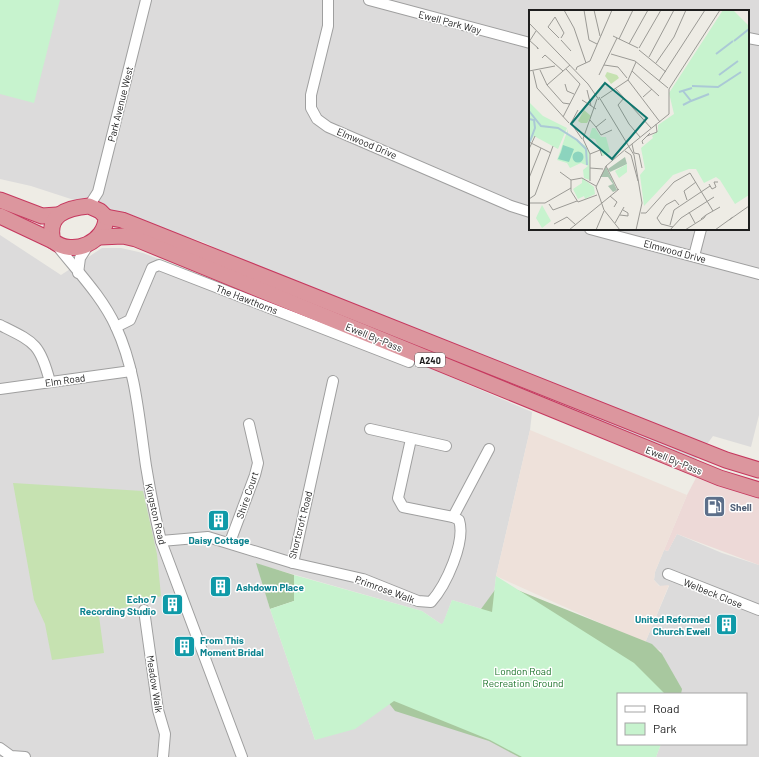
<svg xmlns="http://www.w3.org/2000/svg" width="759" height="757" font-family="Barlow,sans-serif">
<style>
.residential{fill:#dcdbdb;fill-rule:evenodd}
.commercial{fill:#edd9d7}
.military{fill:#eee1da}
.grass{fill:#c6e2b1}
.forest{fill:#a8c89f}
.park{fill:#c7f3ce}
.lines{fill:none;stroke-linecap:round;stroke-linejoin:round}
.minor-casing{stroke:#9f9f9f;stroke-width:12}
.highway-casing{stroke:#c6395f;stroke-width:17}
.minor{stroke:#fff;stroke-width:10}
.highway{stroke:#dc969e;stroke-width:15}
.labels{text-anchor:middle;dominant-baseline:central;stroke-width:3;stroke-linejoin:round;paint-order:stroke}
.shield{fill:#fff;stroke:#626262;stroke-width:1}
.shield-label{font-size:9px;font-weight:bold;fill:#1e1e1e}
.street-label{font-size:10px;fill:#1e1e1e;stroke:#fff}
.service-label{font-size:10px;font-weight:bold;fill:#4e5e75;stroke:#fff;text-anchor:start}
.culture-label{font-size:10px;font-weight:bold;fill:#0d838f;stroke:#fff;text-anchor:start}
.park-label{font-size:10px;fill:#187026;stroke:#fff}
.inset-river{fill:none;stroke:#abc9d6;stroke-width:2}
.inset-road{fill:none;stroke:#9b9a95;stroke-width:1}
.view{fill:#0f766e;fill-opacity:0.15;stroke:#0f766e;stroke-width:2}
.inset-edge{fill:none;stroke:#1e1e1e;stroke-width:2}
</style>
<rect width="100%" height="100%" fill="#eeece5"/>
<g class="residential">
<path d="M 0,0 L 759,0 L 759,415 L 751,447 L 713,436 L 686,473 L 203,242 L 31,186 L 0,179 ZM 530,11 L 748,11 L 748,229 L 530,229 Z"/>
<path d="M 0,235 L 61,275 L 102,248 L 121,248 L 143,253 L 329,325 L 532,412 L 530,430 L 496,576 L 492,612 L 452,600 L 443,624 L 441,624 L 422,611 L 257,564 L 270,609 L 315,740 L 394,701 L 490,740 L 522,757 L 0,757 Z"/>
<path d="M 677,534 L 722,553 L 759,565 L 759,757 L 656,757 L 661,744 L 746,744 L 746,694 L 679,694 L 651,678 L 661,651 L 645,643 L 669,586 L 660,586 L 654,580 L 655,572 L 664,550 L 668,551 Z"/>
</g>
<path class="commercial" d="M 696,478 L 759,498 L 759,565 L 677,534 L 668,551 L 664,550 L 687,495 Z"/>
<path class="military" d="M 530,430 L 687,495 L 655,572 L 654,580 L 659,586 L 669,585 L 645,643 L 496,576 Z"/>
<path class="grass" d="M 13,483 L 143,491 L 157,554 L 161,596 L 99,616 L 104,653 L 52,660 L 45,624 L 34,600 Z"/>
<g class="forest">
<path d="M 256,563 L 294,575 L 294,601 L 270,609 Z"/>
<path d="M 500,583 L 652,644 L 662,654 L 682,689 L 681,694 L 645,694 L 462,635 Z"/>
<path d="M 395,697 L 581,757 L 519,757 L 489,741 L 395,711 L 388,702 Z"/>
</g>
<g class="park">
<path d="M 0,0 L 60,0 L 34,103 L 0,94 Z"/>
<path d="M 294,575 L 422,611 L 441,624 L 443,623 L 452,600 L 492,612 L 496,576 L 634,663 L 665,694 L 618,694 L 618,744 L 661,744 L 656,757 L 522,757 L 490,740 L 394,701 L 355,729 L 315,740 L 270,609 L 294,601 Z"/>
</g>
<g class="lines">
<defs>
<g id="minor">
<path d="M 328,0 L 328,26 L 311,95 L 311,108 L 317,119 L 328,127 L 511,206 L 530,212"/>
<path d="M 369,0 L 530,43"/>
<path d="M 748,38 L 759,40"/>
<path d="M 89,206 L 98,192 L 146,0"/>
<path d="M 590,229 L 759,274"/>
<path d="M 55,243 C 76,270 102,296 116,327 C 136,370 139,419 146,466 C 150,491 155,516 161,541 L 242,757"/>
<path d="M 694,256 L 701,229"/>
<path d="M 78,273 L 80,258 L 89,244"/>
<path d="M 0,325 C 34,342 40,343 50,382"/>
<path d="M 116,327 L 130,320 L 152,268 L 159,265 L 409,362"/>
<path d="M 0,389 L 131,371"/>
<path d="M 370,429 L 446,446"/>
<path d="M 411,439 L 398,498 L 403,507 L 453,517"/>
<path d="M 161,541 L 208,537 L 293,563 L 333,381"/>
<path d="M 230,542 L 255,475 L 258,463 L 249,424"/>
<path d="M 293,563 L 363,579 L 418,601 L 431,602 C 446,585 466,542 459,520 L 453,517 L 489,449"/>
<path d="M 668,574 L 759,610"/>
<path d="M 144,610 L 158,710 L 165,734 L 163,757"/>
<path d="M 0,748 L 11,756 L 25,757"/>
</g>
<g id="highway">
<path d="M 0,200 L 42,216 L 57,215"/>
<path d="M 89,206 L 100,211 L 106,217 C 106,242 73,257 53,241 C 46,215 66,208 89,206 Z"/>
<path d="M 0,216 L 53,241"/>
<path d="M 106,217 L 122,220 L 726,460 L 759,470"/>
<path d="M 100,237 L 123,236 L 136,239 L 720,478 L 759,490"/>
</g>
</defs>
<use href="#minor" class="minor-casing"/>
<use href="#highway" class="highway-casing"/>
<use href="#minor" class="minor"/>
<use href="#highway" class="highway"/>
</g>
<defs>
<symbol id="fuel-square" viewBox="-11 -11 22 22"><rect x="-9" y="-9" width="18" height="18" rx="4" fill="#5c6f8a" stroke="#fff"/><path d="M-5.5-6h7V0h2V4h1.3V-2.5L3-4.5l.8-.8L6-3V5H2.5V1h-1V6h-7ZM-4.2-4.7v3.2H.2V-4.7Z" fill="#fff"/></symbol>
<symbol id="building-square" viewBox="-11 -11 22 22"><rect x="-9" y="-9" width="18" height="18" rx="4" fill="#0f9aa8" stroke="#fff"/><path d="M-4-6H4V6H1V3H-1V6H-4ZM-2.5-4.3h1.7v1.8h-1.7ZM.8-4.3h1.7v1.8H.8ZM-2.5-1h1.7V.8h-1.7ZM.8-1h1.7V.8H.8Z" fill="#fff"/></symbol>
</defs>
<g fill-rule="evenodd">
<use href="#fuel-square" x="702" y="494" width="25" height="25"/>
<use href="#building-square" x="206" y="508" width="25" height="25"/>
<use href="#building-square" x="208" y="574" width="25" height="25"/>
<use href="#building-square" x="160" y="592" width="25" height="25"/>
<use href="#building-square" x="714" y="612" width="25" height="25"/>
<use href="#building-square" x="172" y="634" width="25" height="25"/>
</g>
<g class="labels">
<rect class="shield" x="415" y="353" width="30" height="14" rx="3"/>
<g class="shield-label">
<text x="430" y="360">A240</text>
</g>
<g class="street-label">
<text transform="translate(450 22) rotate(15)">Ewell Park Way</text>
<text transform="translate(120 104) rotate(-76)">Park Avenue West</text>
<text transform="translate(367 143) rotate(23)">Elmwood Drive</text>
<text transform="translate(675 251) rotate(15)">Elmwood Drive</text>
<text transform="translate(247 299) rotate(21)">The Hawthorns</text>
<text transform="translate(374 337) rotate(22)">Ewell By-Pass</text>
<text transform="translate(65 380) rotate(-8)">Elm Road</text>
<text transform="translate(674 460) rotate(22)">Ewell By-Pass</text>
<text transform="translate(247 495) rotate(-71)">Shire Court</text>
<text transform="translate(156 514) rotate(77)">Kingston Road</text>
<text transform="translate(300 525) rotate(-76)">Shortcroft Road</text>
<text transform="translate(385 589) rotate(20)">Primrose Walk</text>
<text transform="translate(713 593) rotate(22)">Welbeck Close</text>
<text transform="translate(155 684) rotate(81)">Meadow Walk</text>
</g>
<g class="service-label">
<text x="730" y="507">Shell</text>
</g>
<g class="culture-label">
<text x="219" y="540" text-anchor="middle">Daisy Cottage</text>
<text x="236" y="587">Ashdown Place</text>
<text x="156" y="599" text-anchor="end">Echo 7<tspan x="156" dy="12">Recording Studio</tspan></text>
<text x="710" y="619" text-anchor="end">United Reformed<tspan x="710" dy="12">Church Ewell</tspan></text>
<text x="200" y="640">From This<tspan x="200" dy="12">Moment Bridal</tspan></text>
</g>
<g class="park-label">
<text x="523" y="671">London Road<tspan x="523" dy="12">Recreation Ground</tspan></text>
</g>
</g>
<g transform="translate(529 10)">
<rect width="220" height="220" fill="#eeece5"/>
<path d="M 78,62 L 88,65 L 90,68 L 82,74 L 76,66 ZM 55,100 L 62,106 L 58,113 L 52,113 L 49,111 Z" fill="#c6e2b1"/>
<path d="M 96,147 L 98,154 L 81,162 L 79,159 ZM 77,157 L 88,180 L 84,182 L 79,176 L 84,174 L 79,167 L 71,167 Z" fill="#a9c4af"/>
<path d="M 194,0 L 204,0 L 220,16 L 220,185 L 206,194 L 191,170 L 187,167 L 175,173 L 167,159 L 160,159 L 144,165 L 115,196 L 111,165 L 116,159 L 112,138 L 124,128 L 123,126 L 129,120 L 129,115 L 145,104 L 140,83 ZM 0,92 L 14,106 L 38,118 L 29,139 L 5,126 L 2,131 L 0,130 ZM 63,118 L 66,118 L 72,127 L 77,127 L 81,142 L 74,146 L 66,129 L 60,128 ZM 39,119 L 39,125 L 57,136 L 60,142 L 61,170 L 55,168 L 54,160 L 59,156 L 52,153 L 41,158 L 38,153 L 28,150 ZM 98,154 L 98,162 L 90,168 L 86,161 ZM 53,168 L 65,177 L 66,184 L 56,189 L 55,186 L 49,189 L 44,179 L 53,173 ZM 13,195 L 22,211 L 13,218 L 7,208 Z" fill="#c7f3ce"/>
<path d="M 34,135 L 45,139 L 40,152 L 29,149 L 32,142 L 42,146 L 32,142 ZM43.5 147a5.5 5.5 0 1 1 11 0a5.5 5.5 0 1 1-11 0Z" fill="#8cd4be"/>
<path class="inset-river" d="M 205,31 L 220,19M 187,44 L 204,31M 190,65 L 209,51M 163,76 L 189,77 L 212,62M 154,81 L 162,91 L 154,95M 150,82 L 163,78M 162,91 L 180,84M 0,101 L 12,116 L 29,118 L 48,130 L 57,139 L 58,155M 0,109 L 5,110 L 6,118 L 0,134"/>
<path class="inset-road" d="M 35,0 L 45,18 L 57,53M 55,0 L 60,30 L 68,34M 65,0 L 71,26M 0,13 L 59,74 L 70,90M 84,26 L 109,38M 30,28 L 19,17 L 26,7 L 35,23 L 32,28M 90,29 L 104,0M 0,30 L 9,38 L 9,39 L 8,37M 32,30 L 42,41M 0,32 L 7,21M 100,34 L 119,0M 110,38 L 132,0M 110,40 L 137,62M 82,44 L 106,51 L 139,78M 120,47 L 145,0M 13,48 L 16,45 L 34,61M 127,53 L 145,27 L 157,0M 75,55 L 89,57 L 98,68M 11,60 L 18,75 L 34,93 L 41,94M 47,60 L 48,57 L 61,51 L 83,0M 0,61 L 26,56M 4,61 L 8,78 L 40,113M 103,61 L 130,86M 70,65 L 88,28M 99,70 L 131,112M 130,71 L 176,0M 36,74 L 38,81 L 45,84M 18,75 L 41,55M 86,78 L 122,118M 58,80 L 62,96M 70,87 L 105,145 L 113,193 L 107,220M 114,87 L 123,79M 72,88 L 99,70 L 107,52M 95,88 L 89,95 L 100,114 L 111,127M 53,90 L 67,99M 49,100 L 42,113 L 53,129M 34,107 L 51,74 L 37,59M 61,110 L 67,117 L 77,109M 67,117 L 72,125 L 83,120M 118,126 L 128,122 L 127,114M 0,132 L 22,143M 103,134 L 105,143 L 110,144 L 113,158M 114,134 L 113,131 L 121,123M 98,138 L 140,104 L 140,79 L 191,0M 0,139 L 6,126M 96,141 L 102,145 L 109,171M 61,144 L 71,140 L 73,146M 77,156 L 89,180M 61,158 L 74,159M 31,162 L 42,170M 0,168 L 12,138M 61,171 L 61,144 L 54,129 L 68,89M 180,174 L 183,179 L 187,177 L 185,172 L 189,172M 67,176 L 53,168 L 42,170 L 42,181 L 49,192 L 68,185M 81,186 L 88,192 L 85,197M 0,189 L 6,185 L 24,136M 158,190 L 155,181 L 167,172M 0,193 L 16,193 L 42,178M 20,194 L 24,200 L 48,191M 160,202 L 166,213M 112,203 L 117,203 L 145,172 L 161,163 L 184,201M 91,205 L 99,206 L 99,203 L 94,200M 177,205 L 191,197M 200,210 L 220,196M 86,213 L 95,197M 25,214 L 38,207 L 47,215M 141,215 L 145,200 L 181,176M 144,217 L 132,214 L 128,208 L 137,195 L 146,190 L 150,195M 40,220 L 90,179M 67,220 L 75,201M 91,220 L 75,200 L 67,177 L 77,156 L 98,138M 141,220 L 152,208 L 185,187M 156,220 L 175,208 L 177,205 L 172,209M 186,220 L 204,207"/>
<path class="view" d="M 76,73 L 118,108 L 83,149 L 42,114 Z"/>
<rect width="220" height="220" class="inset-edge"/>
</g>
<rect x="617" y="693" width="130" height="52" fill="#ffffff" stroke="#a5a5a5"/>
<rect x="625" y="706" width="20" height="6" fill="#ffffff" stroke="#a5a5a5"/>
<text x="653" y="713" font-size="12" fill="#1e1e1e">Road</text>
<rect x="625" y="723" width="20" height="12" fill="#c7f3ce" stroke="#a5a5a5"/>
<text x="653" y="733" font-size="12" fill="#1e1e1e">Park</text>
</svg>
